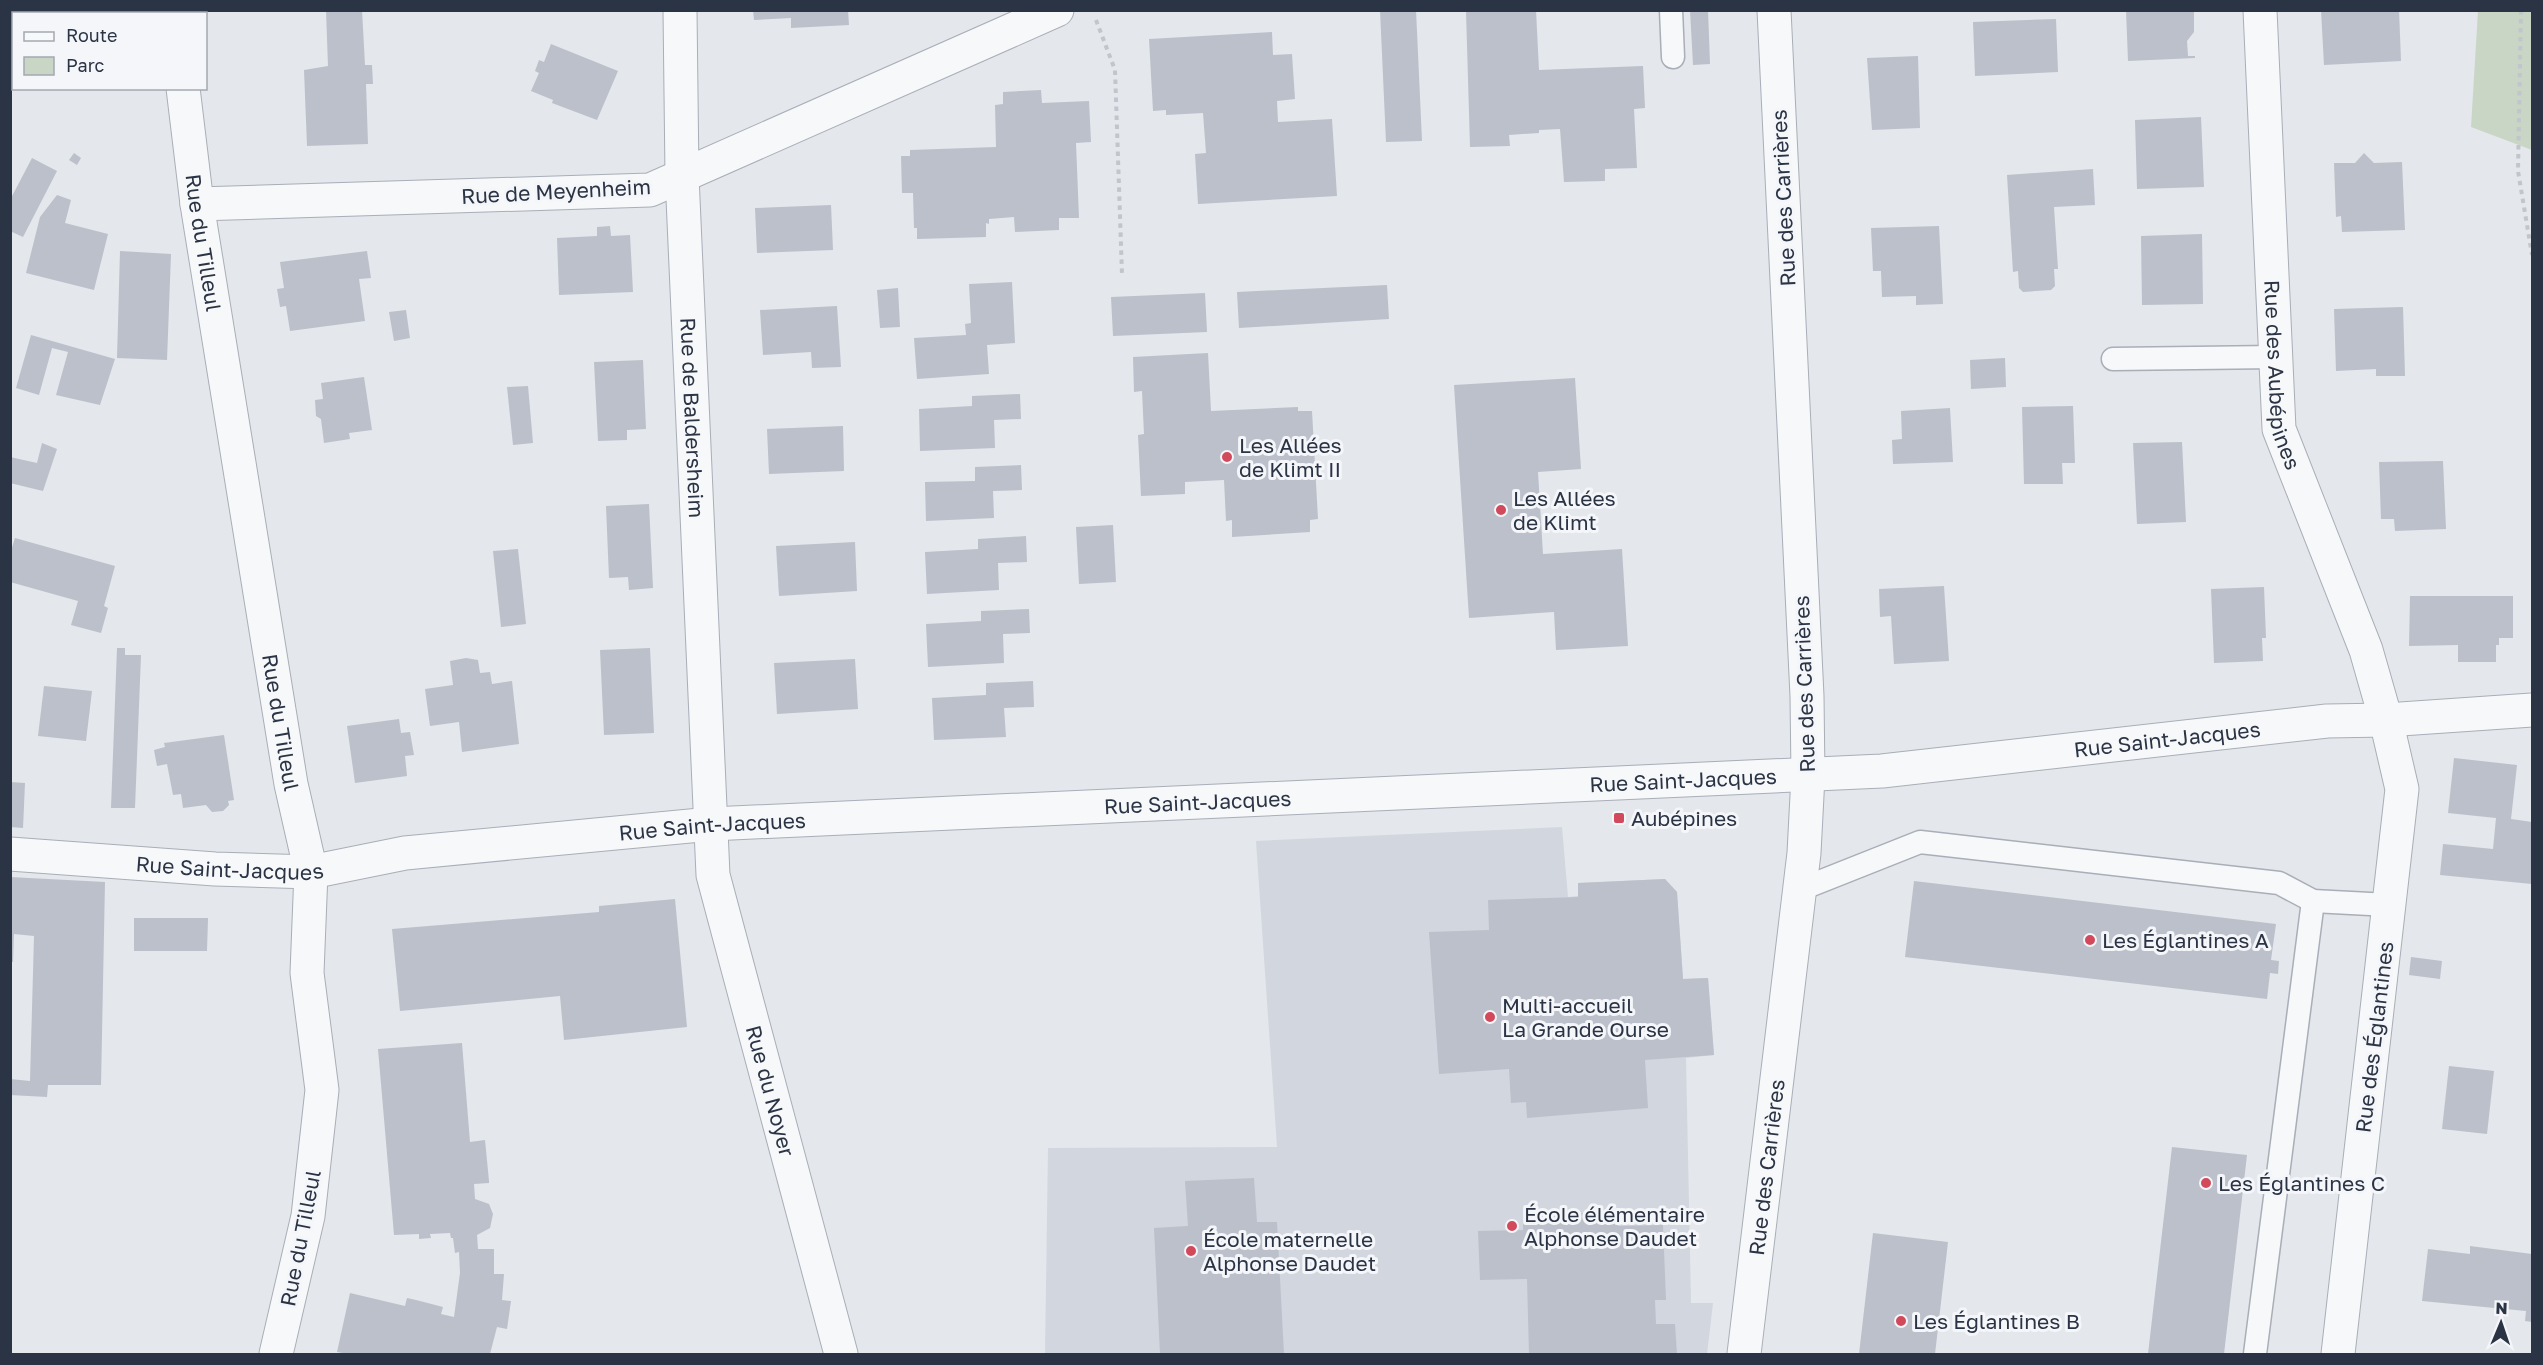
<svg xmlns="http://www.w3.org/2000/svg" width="2543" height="1365" font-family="'Golos Text',sans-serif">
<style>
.built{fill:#d2d6de}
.green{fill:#c9d6c5}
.building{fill:#bbc0ca}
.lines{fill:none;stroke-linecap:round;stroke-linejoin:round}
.lane-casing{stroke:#a9aeb7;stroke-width:25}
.street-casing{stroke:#a9aeb7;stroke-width:35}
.path{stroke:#c2c5cb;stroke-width:4;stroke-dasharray:4.5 4.5;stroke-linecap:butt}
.lane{stroke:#f7f8fa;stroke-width:22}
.street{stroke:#f7f8fa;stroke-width:33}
.poi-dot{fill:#d1495b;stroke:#f4f6f9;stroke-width:2}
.labels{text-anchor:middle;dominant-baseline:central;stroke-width:6;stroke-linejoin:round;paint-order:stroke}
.street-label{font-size:21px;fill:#2b3445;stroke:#f4f6f9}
.poi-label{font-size:21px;fill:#2b3445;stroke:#f4f6f9;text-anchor:start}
</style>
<rect width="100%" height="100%" fill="#e4e7ec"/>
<path class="built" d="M 1562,827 L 1568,897 L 1578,896 L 1578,883 L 1665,879 L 1677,892 L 1683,979 L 1708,978 L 1714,1055 L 1686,1058 L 1691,1303 L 1713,1303 L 1707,1354 L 1045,1354 L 1048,1148 L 1277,1147 L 1256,841 Z"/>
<path class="green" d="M 2478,11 L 2532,11 L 2532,150 L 2471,127 Z"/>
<g class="building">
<path d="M 33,10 L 71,10 L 70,14 L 32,14 Z"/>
<path d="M 326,10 L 362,10 L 365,65 L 372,65 L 373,84 L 366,84 L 368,144 L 307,146 L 304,70 L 328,66 Z"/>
<path d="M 753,10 L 848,10 L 849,25 L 791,28 L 791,18 L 754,20 Z"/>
<path d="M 1380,10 L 1416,10 L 1422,141 L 1386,142 Z"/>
<path d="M 1536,10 L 1539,70 L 1643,66 L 1645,108 L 1634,109 L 1637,168 L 1605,169 L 1605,181 L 1564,182 L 1560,129 L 1539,130 L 1539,133 L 1509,135 L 1510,146 L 1470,147 L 1466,11 Z"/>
<path d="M 1690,10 L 1708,10 L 1710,64 L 1693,65 Z"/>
<path d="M 2126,10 L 2194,10 L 2194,32 L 2187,41 L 2188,56 L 2195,56 L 2195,58 L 2128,61 Z"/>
<path d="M 2321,10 L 2399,10 L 2401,61 L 2324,65 Z"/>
<path d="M 11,14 L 14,15 L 14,73 L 10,72 Z"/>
<path d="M 2056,19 L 2058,72 L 1975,76 L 1973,22 Z"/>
<path d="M 1272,32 L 1273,55 L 1292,54 L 1295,99 L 1277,101 L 1278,122 L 1332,119 L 1337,196 L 1198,204 L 1195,154 L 1206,153 L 1203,113 L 1166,115 L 1166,110 L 1153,111 L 1149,39 Z"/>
<path d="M 551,44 L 618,71 L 597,120 L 552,103 L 553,100 L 531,91 L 539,73 L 535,71 L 539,60 L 544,62 Z"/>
<path d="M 1918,56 L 1920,128 L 1872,130 L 1867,58 Z"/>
<path d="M 1041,90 L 1042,103 L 1089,101 L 1091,142 L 1076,143 L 1079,218 L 1059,218 L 1059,230 L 1015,232 L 1014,217 L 989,219 L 989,224 L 986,223 L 986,237 L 917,239 L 917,228 L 914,228 L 913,193 L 902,193 L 901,156 L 910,156 L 910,150 L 996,147 L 995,105 L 1003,104 L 1003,92 Z"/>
<path d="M 2201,117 L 2204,187 L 2137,189 L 2135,120 Z"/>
<path d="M 74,153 L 81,158 L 77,165 L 69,160 Z"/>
<path d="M 2364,153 L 2374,163 L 2402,162 L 2405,230 L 2342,232 L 2341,216 L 2336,217 L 2334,163 L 2355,163 Z"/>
<path d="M 32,158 L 57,171 L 23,237 L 10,231 L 10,200 Z"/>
<path d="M 2093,169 L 2095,205 L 2054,207 L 2058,269 L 2054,269 L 2055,286 L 2051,290 L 2023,292 L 2019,288 L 2018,271 L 2013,272 L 2007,175 Z"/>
<path d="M 57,195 L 71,200 L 65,223 L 108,234 L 94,290 L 26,273 L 40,217 Z"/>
<path d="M 831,205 L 833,250 L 757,253 L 755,208 Z"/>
<path d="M 610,226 L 611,236 L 630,235 L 633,292 L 559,295 L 557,238 L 597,236 L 597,227 Z"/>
<path d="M 1939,226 L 1943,304 L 1916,305 L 1916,296 L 1882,297 L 1881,271 L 1873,271 L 1871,228 Z"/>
<path d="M 2202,234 L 2203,304 L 2142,305 L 2141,236 Z"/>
<path d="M 120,251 L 171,254 L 167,360 L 117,358 Z"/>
<path d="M 367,251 L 371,278 L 359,279 L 365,321 L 290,331 L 286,306 L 280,307 L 277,289 L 284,288 L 280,262 Z"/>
<path d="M 1012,282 L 1015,343 L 987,345 L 989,374 L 917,379 L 914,338 L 966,335 L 965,324 L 971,323 L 969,284 Z"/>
<path d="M 1387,285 L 1389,319 L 1239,328 L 1237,292 Z"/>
<path d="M 898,288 L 900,327 L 880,328 L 877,290 Z"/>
<path d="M 1205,293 L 1207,332 L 1113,336 L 1111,297 Z"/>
<path d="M 837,306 L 841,367 L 812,368 L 811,352 L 763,355 L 760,310 Z"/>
<path d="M 2403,307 L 2405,376 L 2376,376 L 2376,369 L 2336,371 L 2334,309 Z"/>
<path d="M 406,310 L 410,338 L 394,341 L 389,312 Z"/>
<path d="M 31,335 L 115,359 L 100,405 L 56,395 L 68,352 L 52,348 L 39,395 L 16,388 Z"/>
<path d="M 1208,353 L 1211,411 L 1298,407 L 1298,411 L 1312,411 L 1318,519 L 1310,520 L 1310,532 L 1232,537 L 1232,520 L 1226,521 L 1224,480 L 1185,482 L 1185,494 L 1141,496 L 1138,435 L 1144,434 L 1142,391 L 1134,392 L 1133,357 Z"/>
<path d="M 2005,358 L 2006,387 L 1971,389 L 1970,360 Z"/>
<path d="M 643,360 L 646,429 L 627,430 L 627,440 L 598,441 L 594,362 Z"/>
<path d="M 364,377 L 372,430 L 349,433 L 350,439 L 324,443 L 321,419 L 316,416 L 315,400 L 323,399 L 321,383 Z"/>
<path d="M 1575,378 L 1581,469 L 1538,472 L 1543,554 L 1622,549 L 1628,646 L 1556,650 L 1554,612 L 1469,618 L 1454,385 Z"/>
<path d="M 528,386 L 533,443 L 513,445 L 507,387 Z"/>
<path d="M 1020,394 L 1021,419 L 994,420 L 995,448 L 920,451 L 919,409 L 972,406 L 972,396 Z"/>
<path d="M 2073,406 L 2075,463 L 2062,463 L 2063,484 L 2024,484 L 2022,407 Z"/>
<path d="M 1950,408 L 1953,462 L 1893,464 L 1892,440 L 1902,439 L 1901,411 Z"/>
<path d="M 843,426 L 844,471 L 769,474 L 767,429 Z"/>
<path d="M 2182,442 L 2186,522 L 2137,524 L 2133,443 Z"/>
<path d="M 42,443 L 57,449 L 43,491 L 10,483 L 10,457 L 37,463 Z"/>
<path d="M 2443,461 L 2446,529 L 2395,531 L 2394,519 L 2381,519 L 2379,462 Z"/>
<path d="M 1021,465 L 1022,490 L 993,491 L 994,518 L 926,521 L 925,482 L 975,481 L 975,467 Z"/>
<path d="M 649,504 L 653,588 L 629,590 L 628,577 L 609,578 L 606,506 Z"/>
<path d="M 1113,525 L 1116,582 L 1079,584 L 1076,527 Z"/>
<path d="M 1026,536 L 1027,562 L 998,563 L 999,590 L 927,594 L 925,552 L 978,549 L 978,539 Z"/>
<path d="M 15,538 L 115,566 L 104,606 L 108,608 L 101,633 L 71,625 L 78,601 L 10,582 L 10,554 Z"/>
<path d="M 855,542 L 857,591 L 779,596 L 776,546 Z"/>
<path d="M 518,549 L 526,624 L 501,627 L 493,551 Z"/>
<path d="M 1944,586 L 1949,661 L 1894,664 L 1891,616 L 1880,617 L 1879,589 Z"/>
<path d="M 2264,587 L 2266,638 L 2262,638 L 2263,661 L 2214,663 L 2211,589 Z"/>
<path d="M 2410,596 L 2513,596 L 2513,638 L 2499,638 L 2499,645 L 2496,645 L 2496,662 L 2458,662 L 2458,645 L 2409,646 Z"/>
<path d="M 1029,609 L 1030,633 L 1003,634 L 1004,663 L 928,667 L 926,624 L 981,621 L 981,611 Z"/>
<path d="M 117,648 L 125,648 L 125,655 L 141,655 L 135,808 L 111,808 Z"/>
<path d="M 650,648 L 654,733 L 604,735 L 600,650 Z"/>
<path d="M 466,658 L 478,660 L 480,673 L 490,672 L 492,684 L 512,681 L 519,744 L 462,752 L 459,722 L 430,726 L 425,689 L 453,685 L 450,661 Z"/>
<path d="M 855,659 L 858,709 L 777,714 L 774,663 Z"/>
<path d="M 1033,681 L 1034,707 L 1004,708 L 1006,737 L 934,740 L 932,698 L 986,695 L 986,683 Z"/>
<path d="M 44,686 L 92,691 L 86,741 L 38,736 Z"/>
<path d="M 399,719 L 401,733 L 410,732 L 414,755 L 405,756 L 407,776 L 355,783 L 347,726 Z"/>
<path d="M 224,735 L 234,800 L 228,801 L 229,805 L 223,811 L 212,812 L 206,805 L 183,808 L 181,794 L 173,795 L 167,764 L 157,766 L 154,750 L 165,747 L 164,743 Z"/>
<path d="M 2454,758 L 2517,765 L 2511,819 L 2532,822 L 2532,884 L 2440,875 L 2443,844 L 2493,849 L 2496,818 L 2448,813 Z"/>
<path d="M 10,782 L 25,783 L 23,828 L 10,827 Z"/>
<path d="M 10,877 L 105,882 L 101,1085 L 48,1085 L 47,1097 L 10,1095 L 10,1079 L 30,1081 L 34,936 L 14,934 L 13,962 L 10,962 Z"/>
<path d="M 1665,879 L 1677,892 L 1683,979 L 1708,978 L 1714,1055 L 1645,1060 L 1648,1108 L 1527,1118 L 1526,1102 L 1511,1103 L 1509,1069 L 1439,1074 L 1429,932 L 1489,930 L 1488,900 L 1578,897 L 1578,883 Z"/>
<path d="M 1914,881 L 2276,924 L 2271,960 L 2279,961 L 2278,974 L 2270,973 L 2267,999 L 1905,957 Z"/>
<path d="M 675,899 L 687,1027 L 564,1040 L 560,996 L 400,1011 L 392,929 L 599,912 L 599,906 Z"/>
<path d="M 134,918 L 208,918 L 207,951 L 134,951 Z"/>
<path d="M 2411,957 L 2442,961 L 2440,979 L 2409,975 Z"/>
<path d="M 462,1043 L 470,1142 L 485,1140 L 489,1181 L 489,1183 L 474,1184 L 475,1199 L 489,1204 L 493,1214 L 490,1228 L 477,1235 L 478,1249 L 494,1249 L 494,1274 L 504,1274 L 502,1300 L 511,1301 L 507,1329 L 497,1327 L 490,1354 L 348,1354 L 337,1352 L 350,1293 L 405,1306 L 407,1298 L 416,1300 L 443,1307 L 441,1314 L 454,1317 L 460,1273 L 459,1252 L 455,1253 L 453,1238 L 451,1238 L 450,1233 L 430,1234 L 431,1238 L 419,1239 L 419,1234 L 394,1235 L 378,1049 Z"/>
<path d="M 2449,1066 L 2494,1071 L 2487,1134 L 2442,1129 Z"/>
<path d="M 2172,1147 L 2247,1155 L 2224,1354 L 2148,1354 Z"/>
<path d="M 1254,1178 L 1257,1222 L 1277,1222 L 1284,1354 L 1160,1354 L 1154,1228 L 1188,1226 L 1185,1181 Z"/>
<path d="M 1617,1212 L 1618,1226 L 1663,1225 L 1666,1300 L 1655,1300 L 1656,1324 L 1675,1324 L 1677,1354 L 1529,1354 L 1527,1279 L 1480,1280 L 1478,1231 L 1523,1230 L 1523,1215 Z"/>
<path d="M 1873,1233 L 1948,1242 L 1935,1354 L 1859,1354 Z"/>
<path d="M 2470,1246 L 2532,1254 L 2532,1322 L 2525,1321 L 2526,1311 L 2422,1301 L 2428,1249 L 2470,1254 Z"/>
</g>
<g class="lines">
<defs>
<g id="lane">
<path d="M 1671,10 L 1673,57"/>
<path d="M 2113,359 L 2276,357"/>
<path d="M 1799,890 L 1920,842 L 2279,883 L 2313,901 L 2389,905"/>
<path d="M 2255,1354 L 2313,901"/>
</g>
<g id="street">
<path d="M 173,10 L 173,14"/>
<path id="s1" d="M 680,10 L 682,176 L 713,875 L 841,1354"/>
<path id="s2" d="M 2260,10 L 2279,429 L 2366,650 L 2386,720 L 2402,789 L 2338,1354"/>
<path id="s3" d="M 183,88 L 197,204 L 291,784 L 311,872 L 307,973 L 322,1090 L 308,1216 L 276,1354"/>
<path d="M 197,204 L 650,190 L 1057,10"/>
<path id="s4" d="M 10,854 L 215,869 L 311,872 L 405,853 L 711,824 L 1882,771 L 2327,721 L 2386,720 L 2532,710"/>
<path id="s5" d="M 1744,1354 L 1804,853 L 1808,776 L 1807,696 L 1774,10"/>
</g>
</defs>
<use href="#lane" class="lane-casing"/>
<use href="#street" class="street-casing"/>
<g class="path">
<path d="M 2521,10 L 2518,171 L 2532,255"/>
<path d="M 1096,20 L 1115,70 L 1122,274"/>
</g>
<use href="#lane" class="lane"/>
<use href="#street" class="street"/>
</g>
<g class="poi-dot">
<circle cx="1227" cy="457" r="6"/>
<circle cx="1501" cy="510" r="6"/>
<rect x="1613" y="812" width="12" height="12" rx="3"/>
<circle cx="2090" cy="940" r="6"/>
<circle cx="1490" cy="1017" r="6"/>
<circle cx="2206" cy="1183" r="6"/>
<circle cx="1512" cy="1226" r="6"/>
<circle cx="1191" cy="1251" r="6"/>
<circle cx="1901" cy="1321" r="6"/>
</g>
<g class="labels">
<g class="street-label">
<text transform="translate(556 191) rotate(-3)">Rue de Meyenheim</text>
<text transform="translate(1783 198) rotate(-93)">Rue des Carrières</text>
<text stroke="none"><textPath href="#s3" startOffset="156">Rue du Tilleul</textPath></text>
<text stroke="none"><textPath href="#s2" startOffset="366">Rue des Aubépines</textPath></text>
<text stroke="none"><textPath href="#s1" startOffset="408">Rue de Baldersheim</textPath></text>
<text transform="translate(1804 684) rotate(-92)">Rue des Carrières</text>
<text stroke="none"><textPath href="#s3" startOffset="642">Rue du Tilleul</textPath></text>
<text stroke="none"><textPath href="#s4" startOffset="2164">Rue Saint-Jacques</textPath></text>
<text stroke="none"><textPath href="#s4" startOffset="1678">Rue Saint-Jacques</textPath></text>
<text stroke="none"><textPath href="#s4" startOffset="1192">Rue Saint-Jacques</textPath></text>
<text stroke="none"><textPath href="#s4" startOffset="706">Rue Saint-Jacques</textPath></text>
<text stroke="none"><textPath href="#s4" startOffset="220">Rue Saint-Jacques</textPath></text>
<text transform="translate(2374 1037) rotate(-83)">Rue des Églantines</text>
<text stroke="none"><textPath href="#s1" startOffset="1089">Rue du Noyer</textPath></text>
<text stroke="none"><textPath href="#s5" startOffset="188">Rue des Carrières</textPath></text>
<text transform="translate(300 1238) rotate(-79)">Rue du Tilleul</text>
</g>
<g class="poi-label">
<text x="1239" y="445">Les Allées<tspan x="1239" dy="24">de Klimt II</tspan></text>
<text x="1513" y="498">Les Allées<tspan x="1513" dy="24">de Klimt</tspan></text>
<text x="1631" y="818">Aubépines</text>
<text x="2102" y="940">Les Églantines A</text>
<text x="1502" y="1005">Multi-accueil<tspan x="1502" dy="24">La Grande Ourse</tspan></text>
<text x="2218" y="1183">Les Églantines C</text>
<text x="1524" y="1214">École élémentaire<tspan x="1524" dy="24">Alphonse Daudet</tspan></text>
<text x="1203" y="1239">École maternelle<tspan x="1203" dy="24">Alphonse Daudet</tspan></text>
<text x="1913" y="1321">Les Églantines B</text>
</g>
</g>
<rect width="2543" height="1365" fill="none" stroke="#2b3445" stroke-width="24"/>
<rect x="12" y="12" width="195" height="78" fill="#f4f6f9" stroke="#a4a8b1" stroke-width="1.5"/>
<rect x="24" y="32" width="30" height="9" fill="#f7f8fa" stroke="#a4a8b1" stroke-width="1.5"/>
<text x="66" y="42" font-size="18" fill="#2b3445">Route</text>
<rect x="24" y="57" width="30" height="18" fill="#c9d6c5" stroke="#a4a8b1" stroke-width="1.5"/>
<text x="66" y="72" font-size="18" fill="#2b3445">Parc</text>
<g transform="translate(2501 1323) rotate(2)" stroke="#f4f6f9" stroke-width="4.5" paint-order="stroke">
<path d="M0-4.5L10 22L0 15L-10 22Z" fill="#2b3445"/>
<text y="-9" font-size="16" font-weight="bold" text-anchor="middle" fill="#2b3445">N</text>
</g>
</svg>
